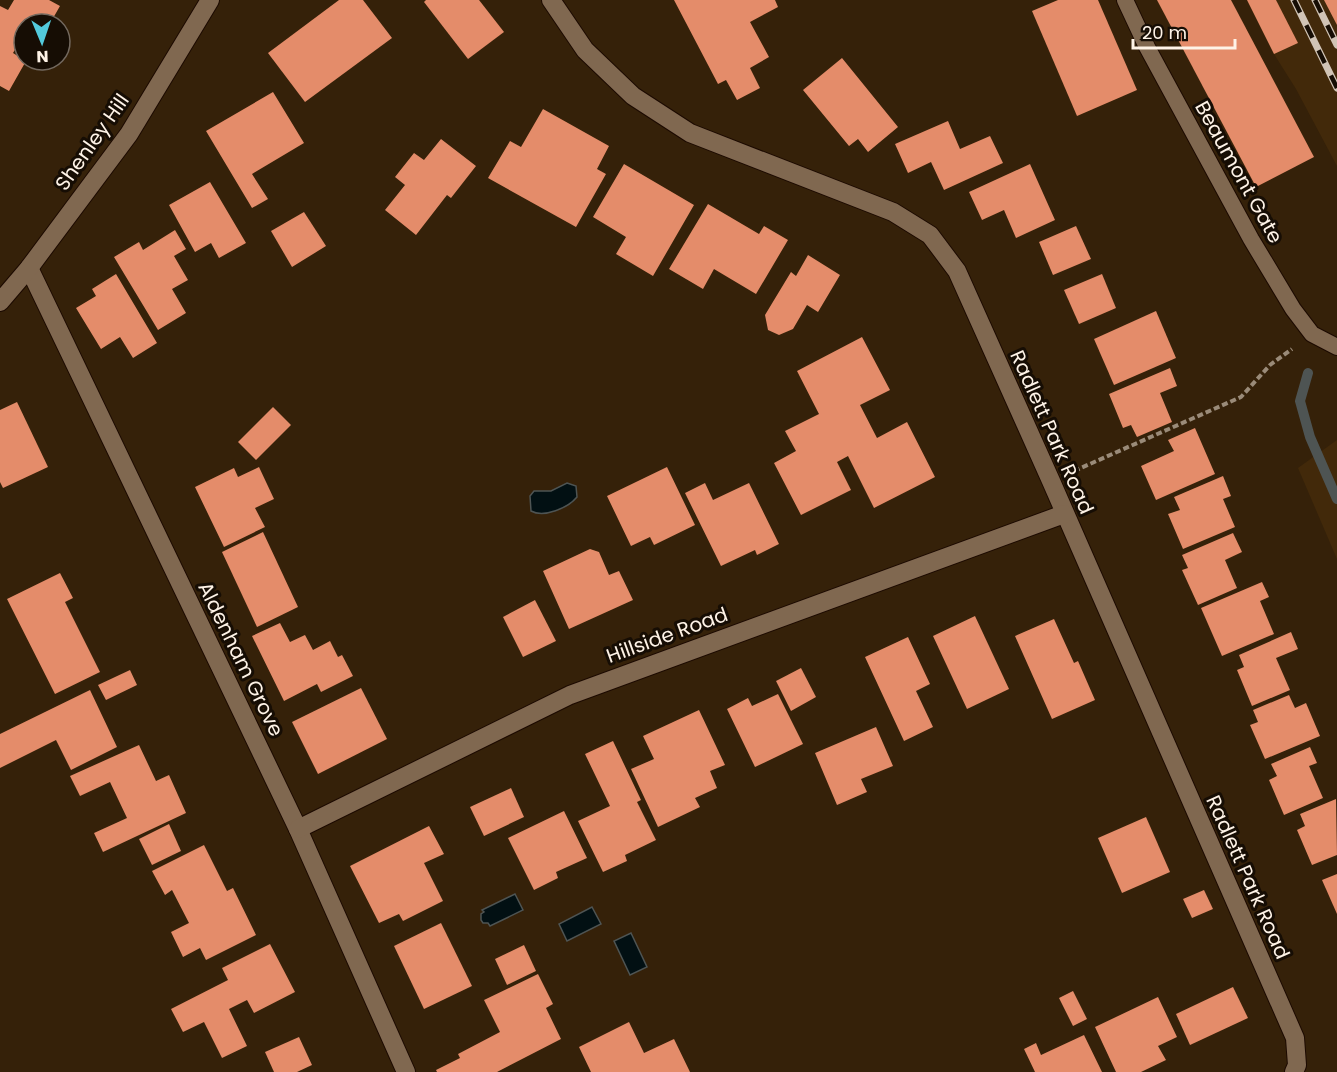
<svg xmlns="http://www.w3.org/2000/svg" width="1337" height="1072" font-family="Poppins,sans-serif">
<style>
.built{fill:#42290a}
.water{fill:#021013;stroke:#4e5453;stroke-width:1.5}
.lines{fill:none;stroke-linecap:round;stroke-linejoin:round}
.stream{stroke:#4e5453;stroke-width:10}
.building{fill:#e48c6a}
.service-casing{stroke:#1c0a00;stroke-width:18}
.minor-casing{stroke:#1c0a00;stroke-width:20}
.tertiary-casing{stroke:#1c0a00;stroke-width:20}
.path{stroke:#9a8b79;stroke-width:4;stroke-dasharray:6 3;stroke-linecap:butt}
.service{stroke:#806850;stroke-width:16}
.minor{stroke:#806850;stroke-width:18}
.tertiary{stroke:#806850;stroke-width:18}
.rail-casing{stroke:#d1c4b6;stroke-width:7}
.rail{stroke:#160d04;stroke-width:4.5;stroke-dasharray:14;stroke-linecap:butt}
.labels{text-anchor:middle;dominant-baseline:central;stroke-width:6;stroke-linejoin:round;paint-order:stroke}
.street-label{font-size:20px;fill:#fef3e7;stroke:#160d04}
</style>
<rect width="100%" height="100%" fill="#352109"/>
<g class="built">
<path d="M 1247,0 L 1337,0 L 1337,166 L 1296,89 L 1274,54 Z"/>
<path d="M 1337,440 L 1337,559 L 1298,468 Z"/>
</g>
<g class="water">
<path d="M 567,483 L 576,486 L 577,497 C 568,508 544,518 531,511 L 530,496 L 534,491 L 551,491 Z"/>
<path d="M 515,894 L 523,910 L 490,926 L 488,923 L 483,923 L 481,920 L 481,914 L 484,912 L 482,910 Z"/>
<path d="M 592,907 L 601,924 L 567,941 L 559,924 Z"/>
<path d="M 631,933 L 647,967 L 630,975 L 614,941 Z"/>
</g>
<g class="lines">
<path class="stream" d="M 1308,373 L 1300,401 L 1310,437 L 1337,499"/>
</g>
<g class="building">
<path d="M 14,0 L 49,0 L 60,6 L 52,20 L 59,24 L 24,24 L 24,43 L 20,41 L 13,53 L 26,61 L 9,91 L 0,86 L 0,6 L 8,10 Z"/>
<path d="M 339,0 L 363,0 L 392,38 L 305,102 L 268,53 Z"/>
<path d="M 426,0 L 479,0 L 504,32 L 468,59 L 424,2 Z"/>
<path d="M 674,0 L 775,0 L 778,7 L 750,22 L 769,57 L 750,68 L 760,88 L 737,100 L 726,80 L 718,84 Z"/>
<path d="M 1058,0 L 1098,0 L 1137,90 L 1077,116 L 1032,11 Z"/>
<path d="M 1157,0 L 1231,0 L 1314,157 L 1256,187 Z"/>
<path d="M 1247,0 L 1276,0 L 1298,43 L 1274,54 Z"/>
<path d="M 1324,0 L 1337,0 L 1337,25 Z"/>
<path d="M 842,58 L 898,127 L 868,152 L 858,139 L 849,146 L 803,90 Z"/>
<path d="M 273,92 L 304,143 L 252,174 L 268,199 L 252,208 L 206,131 Z"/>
<path d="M 543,109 L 609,146 L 597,169 L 606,174 L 576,227 L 488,178 L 510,141 L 521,147 Z"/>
<path d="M 948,121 L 960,149 L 990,136 L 1003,163 L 944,190 L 931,162 L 908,173 L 895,144 Z"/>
<path d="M 441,139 L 476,166 L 451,198 L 447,195 L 416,235 L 385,210 L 405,185 L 395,177 L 414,153 L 424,160 Z"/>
<path d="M 624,164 L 694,205 L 653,276 L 616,254 L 626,237 L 593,217 Z"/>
<path d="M 1030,164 L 1055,220 L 1016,238 L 1004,210 L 982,220 L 969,192 Z"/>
<path d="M 210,182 L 246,243 L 219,258 L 211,243 L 195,252 L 169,205 Z"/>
<path d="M 708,204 L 759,234 L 764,226 L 788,240 L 756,294 L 714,269 L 703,289 L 669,269 Z"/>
<path d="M 304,212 L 326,246 L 292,267 L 271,231 Z"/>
<path d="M 1076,226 L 1091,259 L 1053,275 L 1039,242 Z"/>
<path d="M 175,230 L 186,249 L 174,256 L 188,280 L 172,289 L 186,313 L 158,330 L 114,257 L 139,242 L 143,250 Z"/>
<path d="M 808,255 L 840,275 L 818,312 L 807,305 L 793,329 L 779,335 L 768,330 L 765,315 L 791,272 L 796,276 Z"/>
<path d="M 116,274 L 157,343 L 133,358 L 120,337 L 101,349 L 76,308 L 96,296 L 92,289 Z"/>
<path d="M 1102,274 L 1116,308 L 1079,324 L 1064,290 Z"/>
<path d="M 1156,311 L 1176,358 L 1114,385 L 1094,339 Z"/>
<path d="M 862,337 L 890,390 L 860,405 L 877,438 L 907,422 L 935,477 L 874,508 L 848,456 L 837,462 L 851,490 L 801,515 L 774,463 L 796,451 L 785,431 L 819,414 L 797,371 Z"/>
<path d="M 1170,368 L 1177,386 L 1160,393 L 1172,422 L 1137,437 L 1131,425 L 1123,428 L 1109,394 Z"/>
<path d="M 17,402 L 48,467 L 3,488 L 0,482 L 0,410 Z"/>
<path d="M 273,407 L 291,425 L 256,460 L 238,442 Z"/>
<path d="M 1195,428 L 1215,474 L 1156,500 L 1141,466 L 1174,451 L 1168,440 Z"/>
<path d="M 259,467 L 274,499 L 255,508 L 265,527 L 224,547 L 195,487 L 234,468 L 238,477 Z"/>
<path d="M 667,467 L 695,525 L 654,545 L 650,537 L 631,546 L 607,496 Z"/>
<path d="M 1223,476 L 1231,496 L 1223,499 L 1235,527 L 1183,549 L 1168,514 L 1180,510 L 1174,497 Z"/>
<path d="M 705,483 L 713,500 L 749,483 L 779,544 L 757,555 L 755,550 L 721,566 L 685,493 Z"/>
<path d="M 263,532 L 298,607 L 257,627 L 222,552 Z"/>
<path d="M 1233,533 L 1242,552 L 1225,560 L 1237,588 L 1198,605 L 1182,570 L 1188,568 L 1182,555 Z"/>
<path d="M 590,549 L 599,552 L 609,575 L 619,571 L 633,600 L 569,629 L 543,571 Z"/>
<path d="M 60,573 L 73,598 L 65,602 L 100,672 L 55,694 L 7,599 Z"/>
<path d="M 1262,582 L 1269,597 L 1260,601 L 1274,634 L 1222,656 L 1201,608 Z"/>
<path d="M 535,600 L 556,641 L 523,657 L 503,617 Z"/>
<path d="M 975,616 L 1009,689 L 967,709 L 933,636 Z"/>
<path d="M 1054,619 L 1074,663 L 1078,661 L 1095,700 L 1052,719 L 1015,636 Z"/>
<path d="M 280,623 L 290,642 L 305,635 L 313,650 L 330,641 L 338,657 L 342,655 L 353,676 L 321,692 L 317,684 L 284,701 L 252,636 Z"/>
<path d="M 1291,632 L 1298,649 L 1276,658 L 1290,690 L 1252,706 L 1237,670 L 1244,667 L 1239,655 Z"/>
<path d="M 908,637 L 930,684 L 916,691 L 933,727 L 904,741 L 865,657 Z"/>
<path d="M 801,668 L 816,697 L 791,711 L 776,681 Z"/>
<path d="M 130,670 L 137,685 L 106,700 L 98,685 Z"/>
<path d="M 361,688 L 387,739 L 318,774 L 292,722 Z"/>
<path d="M 90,690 L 117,747 L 71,770 L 56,740 L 0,768 L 0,734 Z"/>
<path d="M 778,694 L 803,744 L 755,767 L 727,709 L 748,698 L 752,706 Z"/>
<path d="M 1289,695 L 1295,708 L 1306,703 L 1320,736 L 1265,759 L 1250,725 L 1258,722 L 1253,710 Z"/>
<path d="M 699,710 L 725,765 L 710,771 L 717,788 L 695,798 L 700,807 L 658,827 L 631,769 L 654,759 L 643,736 Z"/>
<path d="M 876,727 L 893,766 L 861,779 L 867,792 L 837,805 L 815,753 Z"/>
<path d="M 613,741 L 641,800 L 637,802 L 656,840 L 625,855 L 627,861 L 603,872 L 578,821 L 610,806 L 585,754 Z"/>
<path d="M 139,745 L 156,781 L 169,775 L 186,813 L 103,852 L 94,833 L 127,818 L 110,782 L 80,796 L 70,776 Z"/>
<path d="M 1310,747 L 1317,763 L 1309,766 L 1323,798 L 1284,815 L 1269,780 L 1277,776 L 1271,764 Z"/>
<path d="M 511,788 L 524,817 L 484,836 L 470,807 Z"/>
<path d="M 1336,799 L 1337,855 L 1312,865 L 1297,830 L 1305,826 L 1300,814 Z"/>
<path d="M 564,811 L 587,858 L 556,872 L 558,878 L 534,890 L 508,838 Z"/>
<path d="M 1146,817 L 1170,872 L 1122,893 L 1098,838 Z"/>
<path d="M 169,824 L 181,851 L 152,865 L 139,839 Z"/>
<path d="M 429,826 L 444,854 L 424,863 L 443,901 L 403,921 L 399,914 L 379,923 L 350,866 Z"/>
<path d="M 204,845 L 227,891 L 233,888 L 256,935 L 206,960 L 200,948 L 183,957 L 171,932 L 189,923 L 172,890 L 165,895 L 152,871 Z"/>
<path d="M 1337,874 L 1337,914 L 1322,880 Z"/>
<path d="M 1204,890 L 1213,909 L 1192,918 L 1183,899 Z"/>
<path d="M 441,923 L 472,986 L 424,1009 L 394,946 Z"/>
<path d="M 270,944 L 295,992 L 254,1013 L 247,1000 L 229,1009 L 247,1046 L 222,1058 L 204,1022 L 183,1032 L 171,1009 L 228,980 L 222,968 Z"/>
<path d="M 524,945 L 536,971 L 507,985 L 495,959 Z"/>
<path d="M 538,974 L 553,1004 L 546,1008 L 561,1039 L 497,1072 L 437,1072 L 436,1070 L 460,1058 L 458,1054 L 500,1032 L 484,1000 Z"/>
<path d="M 1233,987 L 1248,1018 L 1190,1045 L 1176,1014 Z"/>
<path d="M 1073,991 L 1087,1019 L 1073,1026 L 1059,998 Z"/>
<path d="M 1158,997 L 1177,1037 L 1158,1046 L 1166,1060 L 1141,1072 L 1116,1072 L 1095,1027 Z"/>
<path d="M 629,1022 L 644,1053 L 674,1039 L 690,1072 L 591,1072 L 579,1047 Z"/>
<path d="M 1084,1035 L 1102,1072 L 1035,1072 L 1024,1049 L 1036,1043 L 1041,1055 Z"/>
<path d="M 299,1037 L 312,1065 L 297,1072 L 274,1072 L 265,1052 Z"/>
</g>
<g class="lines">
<defs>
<path id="service" d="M 1125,0 L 1147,47 L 1251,239 L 1293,309 L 1312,334 L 1337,347"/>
<g id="minor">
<path d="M 551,0 L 585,50 L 633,96 L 690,133 L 893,212 L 930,235 L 957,271 L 1051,481 L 1295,1038 L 1297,1065 L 1294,1072"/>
<path d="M 29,268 L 298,829 L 406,1072"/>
<path d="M 298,829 L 570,695 L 1064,514"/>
</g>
<path id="tertiary" d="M 0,302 L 29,268 L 129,134 L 210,0"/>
</defs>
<use href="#service" class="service-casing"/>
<use href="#minor" class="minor-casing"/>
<use href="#tertiary" class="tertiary-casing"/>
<path class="path" d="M 1074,471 L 1241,397 L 1270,365 L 1292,349"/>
<use href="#service" class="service"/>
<use href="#minor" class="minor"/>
<use href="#tertiary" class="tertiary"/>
<defs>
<g id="rail">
<path d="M 1294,0 L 1337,88"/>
<path d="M 1315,0 L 1337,45"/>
</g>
</defs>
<use href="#rail" class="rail-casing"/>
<use href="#rail" class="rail"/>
</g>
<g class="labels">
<g class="street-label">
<text transform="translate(92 142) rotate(-55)">Shenley Hill</text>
<text transform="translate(1239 172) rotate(61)">Beaumont Gate</text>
<text transform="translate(1052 432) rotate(66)">Radlett Park Road</text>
<text transform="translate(667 635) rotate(-20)">Hillside Road</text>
<text transform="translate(241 659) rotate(64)">Aldenham Grove</text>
<text transform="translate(1248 877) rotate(66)">Radlett Park Road</text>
</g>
</g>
<g transform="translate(42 42) rotate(178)"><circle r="28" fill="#160d04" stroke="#73695f" stroke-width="1.5"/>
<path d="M0-4.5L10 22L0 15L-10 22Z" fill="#53cadc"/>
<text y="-9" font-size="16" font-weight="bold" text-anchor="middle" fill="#fef3e7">N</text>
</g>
<path d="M1133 39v9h102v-9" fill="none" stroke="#fef3e7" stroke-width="3"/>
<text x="1142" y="39" font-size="18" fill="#fef3e7" stroke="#160d04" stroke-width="4.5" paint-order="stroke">20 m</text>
</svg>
